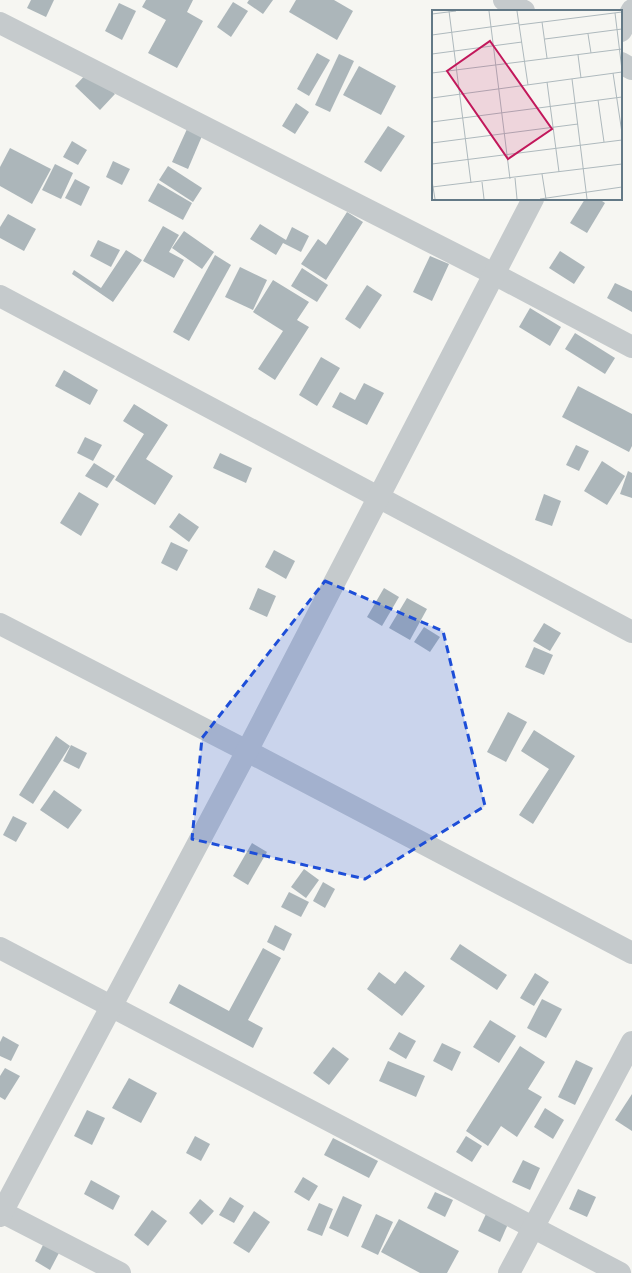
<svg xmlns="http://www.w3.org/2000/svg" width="632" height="1273" font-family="Manrope,sans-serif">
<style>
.building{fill:#acb6ba}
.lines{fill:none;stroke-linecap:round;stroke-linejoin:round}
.minor{stroke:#c5cacc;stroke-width:22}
.marked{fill:#1d4ed8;fill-opacity:0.2;stroke:#1d4ed8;stroke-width:3;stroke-dasharray:8 5;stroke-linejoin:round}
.inset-road{fill:none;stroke:#aeb9bd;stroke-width:1}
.view{fill:#c2185b;fill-opacity:0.15;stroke:#c2185b;stroke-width:2}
.inset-edge{fill:none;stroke:#637986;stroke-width:2}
</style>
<rect width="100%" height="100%" fill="#f6f6f2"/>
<g class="building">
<path d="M 31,0 L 54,0 L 46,17 L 27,8 Z"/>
<path d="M 146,0 L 193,0 L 187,12 L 203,21 L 177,68 L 148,53 L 166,20 L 142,7 Z"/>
<path d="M 249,0 L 273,0 L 263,14 L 247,3 Z"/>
<path d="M 296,0 L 334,0 L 353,11 L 337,40 L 289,12 Z"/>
<path d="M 233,2 L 248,11 L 231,37 L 217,27 Z"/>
<path d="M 119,3 L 136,11 L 122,40 L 105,31 Z"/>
<path d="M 317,53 L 330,60 L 309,96 L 297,89 Z"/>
<path d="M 339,54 L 354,61 L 330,112 L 315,105 Z"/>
<path d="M 359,66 L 396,86 L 381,115 L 343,95 Z"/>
<path d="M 90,70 L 115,94 L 100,110 L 75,86 Z"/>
<path d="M 296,103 L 309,112 L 295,134 L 282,126 Z"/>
<path d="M 388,126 L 405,136 L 381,172 L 364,162 Z"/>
<path d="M 187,129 L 202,136 L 188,169 L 172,162 Z"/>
<path d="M 72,141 L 87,150 L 78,165 L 63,157 Z"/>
<path d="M 10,148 L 51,169 L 32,204 L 0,186 L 0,167 Z"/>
<path d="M 113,161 L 130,169 L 122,185 L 106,177 Z"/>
<path d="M 55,164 L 73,173 L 61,199 L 42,190 Z"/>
<path d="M 168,166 L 202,188 L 193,202 L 159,180 Z"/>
<path d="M 75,179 L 90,187 L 81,206 L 65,198 Z"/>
<path d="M 158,183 L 192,203 L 183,220 L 148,201 Z"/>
<path d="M 585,199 L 599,199 L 605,203 L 587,233 L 570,223 Z"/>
<path d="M 347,212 L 363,222 L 326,280 L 301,264 L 318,239 L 326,245 Z"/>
<path d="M 8,214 L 36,229 L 24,251 L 0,238 L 0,227 Z"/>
<path d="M 260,224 L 286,240 L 292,227 L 309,236 L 301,252 L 283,243 L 276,255 L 250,239 Z"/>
<path d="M 163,226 L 179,235 L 169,252 L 184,260 L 174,278 L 143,261 Z"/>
<path d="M 184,231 L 214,252 L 202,269 L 172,248 Z"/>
<path d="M 98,240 L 120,250 L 111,267 L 90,256 Z"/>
<path d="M 126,250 L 142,260 L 113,302 L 72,274 L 74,270 L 101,288 Z"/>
<path d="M 560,251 L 585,267 L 574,284 L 549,268 Z"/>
<path d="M 215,255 L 231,265 L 189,341 L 173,332 Z"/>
<path d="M 430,256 L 449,264 L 432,301 L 413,292 Z"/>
<path d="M 240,267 L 267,280 L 253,310 L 225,297 Z"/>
<path d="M 302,268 L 328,285 L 317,302 L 291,286 Z"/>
<path d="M 273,280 L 309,302 L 297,320 L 309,327 L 275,380 L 258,369 L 283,331 L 253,312 Z"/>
<path d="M 615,283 L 632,291 L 632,312 L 607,298 Z"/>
<path d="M 367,285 L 382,295 L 360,329 L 345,319 Z"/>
<path d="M 530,308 L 561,327 L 550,346 L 519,327 Z"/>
<path d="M 575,333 L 615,358 L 605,374 L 565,349 Z"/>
<path d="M 321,357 L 340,368 L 317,406 L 299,395 Z"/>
<path d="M 64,370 L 98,390 L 90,405 L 55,386 Z"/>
<path d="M 364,383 L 384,393 L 367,425 L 332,407 L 340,392 L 355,400 Z"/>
<path d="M 578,386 L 632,414 L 632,446 L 629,452 L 562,417 Z"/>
<path d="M 134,404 L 168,425 L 146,459 L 173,476 L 155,505 L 115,480 L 144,434 L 123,421 Z"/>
<path d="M 85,437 L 102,445 L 93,461 L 77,453 Z"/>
<path d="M 576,445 L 589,451 L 579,471 L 566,465 Z"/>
<path d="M 220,453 L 252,468 L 246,483 L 213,468 Z"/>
<path d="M 602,461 L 625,476 L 607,505 L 584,491 Z"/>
<path d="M 94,463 L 115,476 L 107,488 L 85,476 Z"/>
<path d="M 628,471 L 632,473 L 632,498 L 620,494 Z"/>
<path d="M 79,492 L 99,504 L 81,536 L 60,523 Z"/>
<path d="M 544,494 L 561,501 L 552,526 L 535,520 Z"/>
<path d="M 179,513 L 199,527 L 189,542 L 169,527 Z"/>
<path d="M 171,542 L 188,550 L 177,571 L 161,563 Z"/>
<path d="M 274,550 L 295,561 L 286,579 L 265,567 Z"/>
<path d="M 258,588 L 276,596 L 267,617 L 249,609 Z"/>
<path d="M 384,588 L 399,597 L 382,626 L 367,617 Z"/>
<path d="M 407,598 L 427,609 L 410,640 L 389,628 Z"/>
<path d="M 544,623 L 561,633 L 550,651 L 533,641 Z"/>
<path d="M 424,627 L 440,637 L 430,652 L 414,642 Z"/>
<path d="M 534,647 L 553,655 L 544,675 L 525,667 Z"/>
<path d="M 508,712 L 527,722 L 506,762 L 487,752 Z"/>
<path d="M 534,730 L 575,756 L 533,824 L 519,815 L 549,769 L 521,751 Z"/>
<path d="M 56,736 L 70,746 L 33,804 L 19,795 Z"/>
<path d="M 71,745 L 87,753 L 79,769 L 63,761 Z"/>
<path d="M 54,790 L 82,810 L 68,829 L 40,810 Z"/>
<path d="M 13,816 L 27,823 L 16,842 L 3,835 Z"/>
<path d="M 252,843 L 267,852 L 248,885 L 233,876 Z"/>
<path d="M 304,869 L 319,880 L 306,898 L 291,887 Z"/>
<path d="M 323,882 L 335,889 L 325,908 L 313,901 Z"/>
<path d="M 289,892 L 309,902 L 301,917 L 281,907 Z"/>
<path d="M 275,925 L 292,934 L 284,951 L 267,942 Z"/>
<path d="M 460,944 L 507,975 L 497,990 L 450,959 Z"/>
<path d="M 263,948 L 281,958 L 248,1020 L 263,1028 L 253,1048 L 169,1003 L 179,984 L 229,1011 Z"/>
<path d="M 405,971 L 425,986 L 402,1016 L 367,989 L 379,972 L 395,984 Z"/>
<path d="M 535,973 L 549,982 L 534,1006 L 520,998 Z"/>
<path d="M 542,999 L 562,1009 L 546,1038 L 527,1028 Z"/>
<path d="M 490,1020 L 516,1036 L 499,1063 L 473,1047 Z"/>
<path d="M 399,1032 L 416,1041 L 406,1059 L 389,1049 Z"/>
<path d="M 3,1036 L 19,1045 L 11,1061 L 0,1056 L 0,1042 Z"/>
<path d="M 442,1043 L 461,1052 L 452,1071 L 433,1061 Z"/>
<path d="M 520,1046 L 545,1062 L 528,1089 L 542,1097 L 517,1137 L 501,1126 L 488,1146 L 466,1131 Z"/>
<path d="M 333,1047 L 349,1059 L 329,1085 L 313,1073 Z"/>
<path d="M 576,1060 L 593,1068 L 575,1105 L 558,1097 Z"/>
<path d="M 388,1061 L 425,1076 L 416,1097 L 379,1081 Z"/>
<path d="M 5,1068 L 20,1076 L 5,1100 L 0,1097 L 0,1076 Z"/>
<path d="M 129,1078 L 157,1093 L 141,1123 L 112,1108 Z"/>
<path d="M 632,1094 L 632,1131 L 615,1120 Z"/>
<path d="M 545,1108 L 564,1120 L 553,1139 L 534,1127 Z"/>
<path d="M 87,1110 L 105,1118 L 92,1145 L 74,1136 Z"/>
<path d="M 195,1136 L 210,1144 L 201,1161 L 186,1153 Z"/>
<path d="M 466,1136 L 482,1146 L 472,1162 L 456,1152 Z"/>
<path d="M 333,1138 L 378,1161 L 369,1178 L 324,1155 Z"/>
<path d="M 523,1160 L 540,1168 L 530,1190 L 512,1182 Z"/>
<path d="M 303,1177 L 318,1186 L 309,1201 L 294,1192 Z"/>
<path d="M 91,1180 L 120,1196 L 113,1210 L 84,1194 Z"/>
<path d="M 578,1189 L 596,1197 L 587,1217 L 569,1209 Z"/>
<path d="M 435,1192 L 453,1200 L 445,1217 L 427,1208 Z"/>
<path d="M 343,1196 L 362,1205 L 348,1237 L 329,1228 Z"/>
<path d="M 230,1197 L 244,1206 L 234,1223 L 219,1215 Z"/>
<path d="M 200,1199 L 214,1211 L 202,1225 L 189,1213 Z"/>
<path d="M 319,1203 L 333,1209 L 322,1236 L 307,1230 Z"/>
<path d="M 152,1210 L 167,1221 L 148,1246 L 134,1235 Z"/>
<path d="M 254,1211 L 270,1222 L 249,1253 L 233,1243 Z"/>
<path d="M 376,1214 L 393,1222 L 378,1255 L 361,1247 Z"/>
<path d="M 486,1214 L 508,1224 L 500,1242 L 478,1231 Z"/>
<path d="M 399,1219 L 459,1251 L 447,1273 L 420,1273 L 381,1252 Z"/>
<path d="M 44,1243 L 60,1251 L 50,1270 L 35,1261 Z"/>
</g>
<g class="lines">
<g class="minor">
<path d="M 504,0 L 524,11"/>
<path d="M 0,23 L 494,274 L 632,347"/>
<path d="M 621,31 L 632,10"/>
<path d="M 621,63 L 632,69"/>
<path d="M 0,296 L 632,632"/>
<path d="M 0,624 L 247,751 L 632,953"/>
<path d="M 0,948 L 620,1273"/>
<path d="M 0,1211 L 120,1273"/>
<path d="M 0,1216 L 247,751 L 533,199"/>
<path d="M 509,1273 L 632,1042"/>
</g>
</g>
<path class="marked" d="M 325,581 L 443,631 L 485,806 L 365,879 L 192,839 L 202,738 Z"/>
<g transform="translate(432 10)">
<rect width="190" height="190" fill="#f6f6f2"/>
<path class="inset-road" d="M 17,1 L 39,173M 57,1 L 78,169M 85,1 L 96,75M 183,3 L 190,60M 0,4 L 24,1M 110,12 L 115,48M 87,15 L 190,2M 156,24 L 159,43M 0,25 L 87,13M 113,29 L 190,19M 0,44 L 90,32M 146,45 L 149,68M 0,63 L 190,39M 181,63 L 190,123M 140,69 L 155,189M 115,72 L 127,162M 0,88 L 190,62M 166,90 L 172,132M 0,112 L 190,87M 0,133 L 146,114M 0,154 L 190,130M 110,164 L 114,189M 83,168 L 85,189M 0,171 L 3,189M 50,172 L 52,189M 0,177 L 190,154M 108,189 L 190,177"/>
<path class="view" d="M 58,31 L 120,119 L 76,149 L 15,61 Z"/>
<rect width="190" height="190" class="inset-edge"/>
</g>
</svg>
